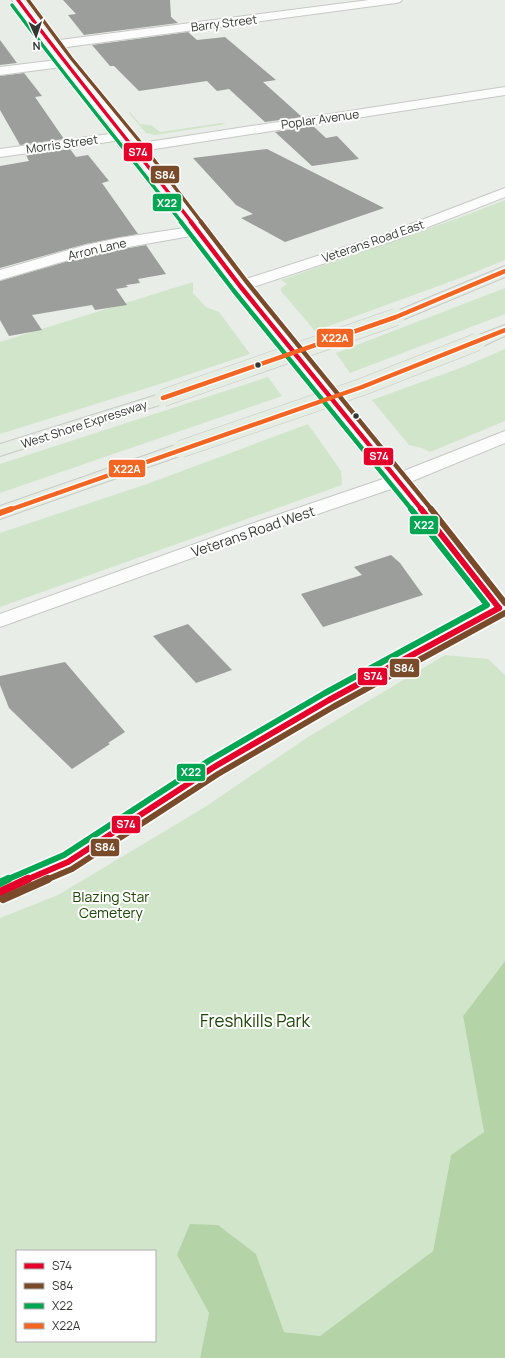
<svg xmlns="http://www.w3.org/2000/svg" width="505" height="1358" font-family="Manrope,sans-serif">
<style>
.green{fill:#d0e5c9;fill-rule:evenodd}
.water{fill:#b4d4a8}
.building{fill:#9b9e9a}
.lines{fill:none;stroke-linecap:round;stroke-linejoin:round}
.minor-casing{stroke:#c5c8c4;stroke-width:2}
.tertiary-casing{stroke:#c5c8c4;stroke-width:2}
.motorway-casing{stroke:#c7c9c6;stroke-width:2}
.minor{fill:#fcfcfc;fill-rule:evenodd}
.tertiary{fill:#fcfcfc;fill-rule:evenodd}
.motorway{fill:#e5ece2;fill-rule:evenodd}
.motorway-bridge-casing{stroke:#c7c9c6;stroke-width:18;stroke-linecap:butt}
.motorway-bridge{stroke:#e5ece2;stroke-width:17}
.bus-1-far3-casing{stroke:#fff;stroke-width:5.5}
.bus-1-far2-casing{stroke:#fff;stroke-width:7}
.bus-1-far1-casing{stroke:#fff;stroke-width:9}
.bus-1-casing{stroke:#fff;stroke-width:11}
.bus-2-far3-casing{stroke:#fff;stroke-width:5.5}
.bus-2-far2-casing{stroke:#fff;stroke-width:7}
.bus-2-far1-casing{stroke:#fff;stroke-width:9}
.bus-2-casing{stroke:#fff;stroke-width:11}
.bus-3-far3-casing{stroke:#fff;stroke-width:5.5}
.bus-3-far2-casing{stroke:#fff;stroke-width:7}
.bus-3-far1-casing{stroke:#fff;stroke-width:9}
.bus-3-casing{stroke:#fff;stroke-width:11}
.bus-4-far1-casing{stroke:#fff;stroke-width:7}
.bus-4-casing{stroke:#fff;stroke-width:9}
.bus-1-far3{stroke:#e4002b;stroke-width:3.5}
.bus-1-far2{stroke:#e4002b;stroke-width:4.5}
.bus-1-far1{stroke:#e4002b;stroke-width:6}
.bus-1{stroke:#e4002b;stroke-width:8}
.bus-2-far3{stroke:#7a4b2a;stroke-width:3.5}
.bus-2-far2{stroke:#7a4b2a;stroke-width:4.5}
.bus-2-far1{stroke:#7a4b2a;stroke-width:6}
.bus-2{stroke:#7a4b2a;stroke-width:8}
.bus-3-far3{stroke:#00a651;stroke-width:3.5}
.bus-3-far2{stroke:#00a651;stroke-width:4.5}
.bus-3-far1{stroke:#00a651;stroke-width:6}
.bus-3{stroke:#00a651;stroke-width:8}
.bus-4-far1{stroke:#f26522;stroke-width:4.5}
.bus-4{stroke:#f26522;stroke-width:6}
.bus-dot{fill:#343733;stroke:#fff;stroke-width:1.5}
.labels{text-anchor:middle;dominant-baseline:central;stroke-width:4;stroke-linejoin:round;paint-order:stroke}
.far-street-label{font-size:12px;fill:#343733;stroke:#fff}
.street-label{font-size:14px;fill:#343733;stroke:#fff}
.park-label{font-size:14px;fill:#1c4405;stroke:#fff}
.near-park-label{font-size:17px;fill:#1c4405;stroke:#fff}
.line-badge{stroke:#fff;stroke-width:1.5}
.badge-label{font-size:11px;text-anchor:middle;font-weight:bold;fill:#fff}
</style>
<rect width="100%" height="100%" fill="#e9ede8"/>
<g class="green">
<path d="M 130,112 L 140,124 L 151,125 L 160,132 L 221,123 L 226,124 L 155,135 L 146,133 L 129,113 Z"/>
<path d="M 505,200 L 505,260 L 463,277 L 315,331 L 281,291 L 281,288 L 287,284 L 281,280 L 459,218 Z"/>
<path d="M 193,282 L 193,293 L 206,307 L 219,312 L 250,354 L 163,383 L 0,434 L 0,342 Z"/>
<path d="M 505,288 L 505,314 L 350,373 L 336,353 Z"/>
<path d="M 505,349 L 505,421 L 430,452 L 422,448 L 409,445 L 372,400 L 463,367 Z"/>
<path d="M 268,377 L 282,396 L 0,493 L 0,464 Z"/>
<path d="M 308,424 L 341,471 L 342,485 L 0,607 L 0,533 L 147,484 Z"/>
<path d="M 445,655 L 488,659 L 505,675 L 505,961 L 463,1016 L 484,1132 L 451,1155 L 433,1251 L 320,1336 L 283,1332 L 256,1254 L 177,1255 L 209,1313 L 200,1358 L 0,1358 L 0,918 L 58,895 L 205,807 L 308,737 ZM 17,1251 L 155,1251 L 155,1341 L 17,1341 Z"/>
</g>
<path class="water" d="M 505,961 L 505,1358 L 200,1358 L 209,1313 L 177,1255 L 190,1224 L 218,1225 L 256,1254 L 284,1332 L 320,1336 L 433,1251 L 451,1155 L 484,1132 L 463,1016 Z"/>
<g class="building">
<path d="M 63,0 L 170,0 L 171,17 L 178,23 L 84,35 L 68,15 L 76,14 Z"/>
<path d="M 188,32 L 197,40 L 225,37 L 276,80 L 263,82 L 302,117 L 265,122 L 229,89 L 217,91 L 207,81 L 139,91 L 114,66 L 110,66 L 92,45 Z"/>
<path d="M 0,40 L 17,63 L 0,65 Z"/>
<path d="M 24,73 L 42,96 L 35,97 L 64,139 L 20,145 L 0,110 L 0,76 Z"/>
<path d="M 313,126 L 326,138 L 337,136 L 359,159 L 312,166 L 275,132 Z"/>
<path d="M 70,149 L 76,157 L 88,155 L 109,181 L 102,183 L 138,234 L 86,244 L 0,268 L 0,166 L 29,161 L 26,155 Z"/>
<path d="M 267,149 L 384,208 L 285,242 L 241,218 L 253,214 L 236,205 L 193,158 Z"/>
<path d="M 146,245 L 166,274 L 138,279 L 140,283 L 126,285 L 128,287 L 116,289 L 127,305 L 95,310 L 92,305 L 32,315 L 42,330 L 9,336 L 0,320 L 0,281 L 89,255 Z"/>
<path d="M 391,555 L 400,563 L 423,595 L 323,627 L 301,594 L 362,575 L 354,567 Z"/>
<path d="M 188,624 L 232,670 L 196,683 L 153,636 Z"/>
<path d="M 65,662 L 125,732 L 108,743 L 110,744 L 72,769 L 9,708 L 0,685 L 0,676 Z"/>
</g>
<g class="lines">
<defs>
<g id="minor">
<path d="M 369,0 L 402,0 L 400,2 L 396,3 L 52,49 L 48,48 L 46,45 L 48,42 L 52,41 Z"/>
<path d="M 65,59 L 69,60 L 71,63 L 69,66 L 0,75 L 0,67 Z"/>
<path d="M 505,87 L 505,95 L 135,152 L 130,151 L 128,148 L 130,145 L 135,144 Z"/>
<path d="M 124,132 L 129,133 L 131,136 L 129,139 L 0,157 L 0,149 Z"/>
<path d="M 197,226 L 202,228 L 205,231 L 202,234 L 89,254 L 0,280 L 0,270 L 86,245 L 119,238 Z"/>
</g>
<path id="tertiary" d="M 12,0 L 24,0 L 69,60 L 140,145 L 243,280 L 385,234 L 505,188 L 505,197 L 395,240 L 250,288 L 401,472 L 505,431 L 505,443 L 410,482 L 505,601 L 505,613 L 337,705 L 222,773 L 77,868 L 39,886 L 0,901 L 0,882 L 59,856 L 206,761 L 321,695 L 487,606 L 394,488 L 256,535 L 0,627 L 0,614 L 242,527 L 386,478 L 234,289 L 130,151 L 61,66 Z"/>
<g id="motorway">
<path d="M 505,266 L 505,277 L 402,320 L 396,322 L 390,320 L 388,317 L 390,314 Z"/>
<path d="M 505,325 L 505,336 L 483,346 L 477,347 L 471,346 L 469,342 L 471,338 Z"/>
<path d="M 163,393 L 169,394 L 172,398 L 169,402 L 0,456 L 0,444 Z"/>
<path d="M 181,443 L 188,445 L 190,449 L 188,453 L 0,519 L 0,506 Z"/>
</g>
</defs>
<use href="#minor" class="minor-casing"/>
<use href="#tertiary" class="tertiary-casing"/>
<use href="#motorway" class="motorway-casing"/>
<use href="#minor" class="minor"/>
<use href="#tertiary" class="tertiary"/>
<use href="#motorway" class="motorway"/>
<defs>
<g id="motorway-bridge">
<path d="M 163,398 L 396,317"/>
<path d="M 181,449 L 362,387 L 477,342"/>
</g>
</defs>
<use href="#motorway-bridge" class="motorway-bridge-casing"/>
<use href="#motorway-bridge" class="motorway-bridge"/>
<defs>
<path id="bus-1-far3" d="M 18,0 C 74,76 135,148 192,223"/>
<path id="bus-1-far2" d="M 191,222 L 240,286 L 422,510"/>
<g id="bus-1-far1">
<path d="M 421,509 L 499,608"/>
<path d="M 26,880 L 68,862 L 214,767 L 329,700 L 499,608"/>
</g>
<path id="bus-1" d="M 0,892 L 28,879"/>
<path id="bus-2-far3" d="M 28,0 L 71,58 L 141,143 L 202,223"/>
<path id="bus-2-far2" d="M 201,222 L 246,281 L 432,510"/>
<g id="bus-2-far1">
<path d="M 431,509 L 505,603"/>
<path d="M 46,880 L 72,869 L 218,774 L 333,707 L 505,613"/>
</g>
<path id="bus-2" d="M 3,899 L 48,879"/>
<path id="bus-3-far3" d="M 12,5 C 67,79 126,150 182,223"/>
<path id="bus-3-far2" d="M 181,222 L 234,291 L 412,510"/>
<path id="bus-3-far1" d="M 6,880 L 64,855 L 210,760 L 325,693 L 487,605 L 411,509"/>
<path id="bus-3" d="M 0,883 L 8,879"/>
<g id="bus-4-far1">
<path d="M 163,398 L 396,317 L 505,271"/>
<path d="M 9,510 L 362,387 L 505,330"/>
</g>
<path id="bus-4" d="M 0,513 L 11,509"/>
</defs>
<use href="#bus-1-far3" class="bus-1-far3-casing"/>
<use href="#bus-1-far2" class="bus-1-far2-casing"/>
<use href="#bus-1-far1" class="bus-1-far1-casing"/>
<use href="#bus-1" class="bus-1-casing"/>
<use href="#bus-2-far3" class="bus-2-far3-casing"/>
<use href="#bus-2-far2" class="bus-2-far2-casing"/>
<use href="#bus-2-far1" class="bus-2-far1-casing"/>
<use href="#bus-2" class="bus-2-casing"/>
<use href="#bus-3-far3" class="bus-3-far3-casing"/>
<use href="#bus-3-far2" class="bus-3-far2-casing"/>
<use href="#bus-3-far1" class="bus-3-far1-casing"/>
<use href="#bus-3" class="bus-3-casing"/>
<use href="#bus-4-far1" class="bus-4-far1-casing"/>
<use href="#bus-4" class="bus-4-casing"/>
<use href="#bus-1-far3" class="bus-1-far3"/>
<use href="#bus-1-far2" class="bus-1-far2"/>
<use href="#bus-1-far1" class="bus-1-far1"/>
<use href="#bus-1" class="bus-1"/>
<use href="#bus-2-far3" class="bus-2-far3"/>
<use href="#bus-2-far2" class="bus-2-far2"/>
<use href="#bus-2-far1" class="bus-2-far1"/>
<use href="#bus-2" class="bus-2"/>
<use href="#bus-3-far3" class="bus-3-far3"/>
<use href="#bus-3-far2" class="bus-3-far2"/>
<use href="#bus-3-far1" class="bus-3-far1"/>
<use href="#bus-3" class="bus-3"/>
<use href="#bus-4-far1" class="bus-4-far1"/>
<use href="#bus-4" class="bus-4"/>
</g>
<g class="bus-dot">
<circle cx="258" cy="365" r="3.5"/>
<circle cx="356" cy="416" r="3.5"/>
</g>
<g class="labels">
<g class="far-street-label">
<text transform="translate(224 23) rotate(-7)">Barry Street</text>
<text transform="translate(320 119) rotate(-8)">Poplar Avenue</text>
<text transform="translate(62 144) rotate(-8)">Morris Street</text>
<text transform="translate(373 241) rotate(-19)">Veterans Road East</text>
<text transform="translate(97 249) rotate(-13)">Arron Lane</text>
<text transform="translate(84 424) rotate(-18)">West Shore Expressway</text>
</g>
<g class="street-label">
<text transform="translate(253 531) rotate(-19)">Veterans Road West</text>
</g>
<g class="park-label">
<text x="111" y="896">Blazing Star<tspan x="111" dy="16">Cemetery</tspan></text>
</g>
<g class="near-park-label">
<text x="255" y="1020">Freshkills Park</text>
</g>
</g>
<g class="line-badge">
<rect x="123" y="142" width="30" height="20" rx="4" fill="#e4002b"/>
<rect x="150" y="165" width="30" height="19" rx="4" fill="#7a4b2a"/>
<rect x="152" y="193" width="30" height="19" rx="4" fill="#00a651"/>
<rect x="316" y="328" width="38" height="20" rx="4" fill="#f26522"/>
<rect x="363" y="447" width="31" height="19" rx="4" fill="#e4002b"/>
<rect x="108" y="459" width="38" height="19" rx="4" fill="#f26522"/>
<rect x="409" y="515" width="30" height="20" rx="4" fill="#00a651"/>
<rect x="389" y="658" width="31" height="20" rx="4" fill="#7a4b2a"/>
<rect x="357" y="667" width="31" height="19" rx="4" fill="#e4002b"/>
<rect x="176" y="763" width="30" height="19" rx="4" fill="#00a651"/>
<rect x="111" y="815" width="30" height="19" rx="4" fill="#e4002b"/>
<rect x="90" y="838" width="30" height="19" rx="4" fill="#7a4b2a"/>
</g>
<g class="badge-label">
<text x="138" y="156">S74</text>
<text x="165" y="179">S84</text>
<text x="167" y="207">X22</text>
<text x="335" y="342">X22A</text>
<text x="379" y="460">S74</text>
<text x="127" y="473">X22A</text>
<text x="424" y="529">X22</text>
<text x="404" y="672">S84</text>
<text x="373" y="680">S74</text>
<text x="191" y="776">X22</text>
<text x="126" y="828">S74</text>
<text x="105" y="851">S84</text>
</g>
<rect x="16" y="1250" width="140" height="92" fill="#ffffff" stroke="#aeafad"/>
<rect x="24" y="1263" width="20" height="6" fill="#e4002b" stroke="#aeafad"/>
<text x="52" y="1270" font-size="12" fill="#343733">S74</text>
<rect x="24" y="1283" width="20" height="6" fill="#7a4b2a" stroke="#aeafad"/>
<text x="52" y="1290" font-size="12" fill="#343733">S84</text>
<rect x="24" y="1303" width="20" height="6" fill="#00a651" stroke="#aeafad"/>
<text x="52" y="1310" font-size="12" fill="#343733">X22</text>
<rect x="24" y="1323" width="20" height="6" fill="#f26522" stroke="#aeafad"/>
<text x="52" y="1330" font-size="12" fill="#343733">X22A</text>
<g transform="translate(36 36) rotate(177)" stroke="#ffffff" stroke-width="3" paint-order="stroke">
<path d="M0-3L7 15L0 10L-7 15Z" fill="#343733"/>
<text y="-6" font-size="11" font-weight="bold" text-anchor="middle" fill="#343733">N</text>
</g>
</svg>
